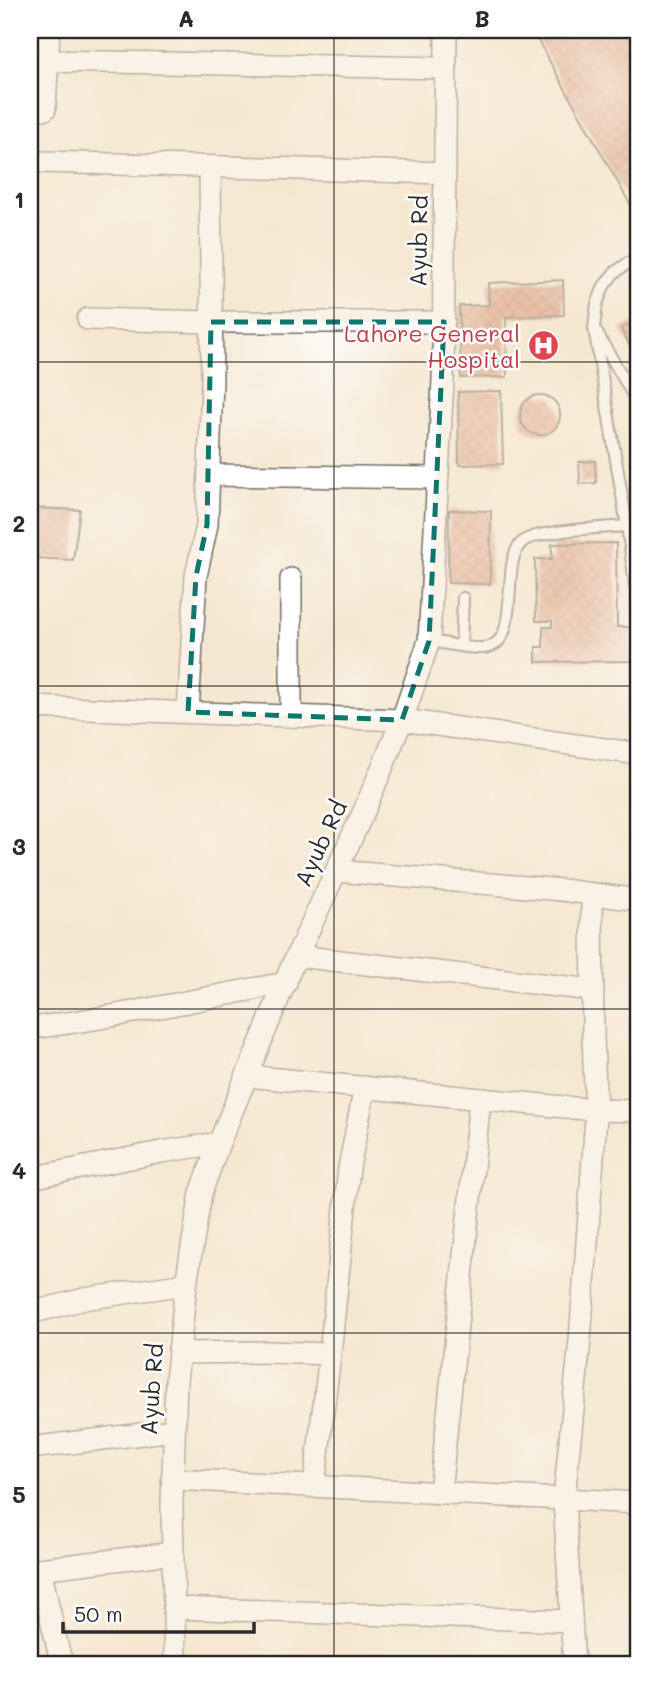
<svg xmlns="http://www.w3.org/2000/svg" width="669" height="1695" font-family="Mali,sans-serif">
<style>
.building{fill:url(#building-cross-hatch)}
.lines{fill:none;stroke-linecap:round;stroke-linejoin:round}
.service-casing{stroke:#726d65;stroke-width:14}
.minor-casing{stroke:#726d65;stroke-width:24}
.service{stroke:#fff;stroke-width:10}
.minor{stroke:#fff;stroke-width:21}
.marked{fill:none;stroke:#0f766e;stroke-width:5;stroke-dasharray:14 9;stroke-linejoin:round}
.grid{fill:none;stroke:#2b2b2b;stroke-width:2;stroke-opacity:0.55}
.labels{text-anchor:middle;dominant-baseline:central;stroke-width:5;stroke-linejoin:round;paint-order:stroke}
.street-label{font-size:23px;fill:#2b2b2b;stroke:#fff}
.health-label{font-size:23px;fill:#be3a42;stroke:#fff;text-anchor:end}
.neatline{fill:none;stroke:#2b2b2b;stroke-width:2.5}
.grid-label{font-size:23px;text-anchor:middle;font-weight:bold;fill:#2b2b2b}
</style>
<defs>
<pattern id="building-cross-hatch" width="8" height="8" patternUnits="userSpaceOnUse" patternTransform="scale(1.75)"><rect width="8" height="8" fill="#dd9375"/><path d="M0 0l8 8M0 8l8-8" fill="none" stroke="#b37860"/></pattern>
</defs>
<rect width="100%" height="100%" fill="#fff"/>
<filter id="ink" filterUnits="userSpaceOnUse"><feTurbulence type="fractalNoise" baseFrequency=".0143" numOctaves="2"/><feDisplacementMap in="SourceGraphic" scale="14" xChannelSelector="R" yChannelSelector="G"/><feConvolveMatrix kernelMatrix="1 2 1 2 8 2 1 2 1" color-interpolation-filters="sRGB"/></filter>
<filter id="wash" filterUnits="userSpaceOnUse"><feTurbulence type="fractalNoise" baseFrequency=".00686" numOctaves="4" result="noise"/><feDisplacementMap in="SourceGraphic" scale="28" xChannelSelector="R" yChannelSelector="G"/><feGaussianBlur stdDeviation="1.57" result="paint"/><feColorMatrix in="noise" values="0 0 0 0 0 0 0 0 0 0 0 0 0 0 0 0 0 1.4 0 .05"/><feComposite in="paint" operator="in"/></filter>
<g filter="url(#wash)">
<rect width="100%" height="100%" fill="#f5e7d1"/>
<g id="blocks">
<g class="building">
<path d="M 532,30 L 627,30 L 639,50 L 639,209 L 634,211 Z"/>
<path d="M 563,280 L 564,315 L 506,317 L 507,377 L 461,378 L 459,306 L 489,305 L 488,283 Z"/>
<path d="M 639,319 L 639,363 L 621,329 Z"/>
<path d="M 501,391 L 503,464 L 459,465 L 458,392 Z"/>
<circle cx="540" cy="415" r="20"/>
<path d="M 595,461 L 596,483 L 580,484 L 579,462 Z"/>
<path d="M 30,508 L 80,510 L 73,560 L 30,558 Z"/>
<path d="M 449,510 L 491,511 L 490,584 L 448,583 Z"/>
<path d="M 616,543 L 617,627 L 634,627 L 635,661 L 536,662 L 536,647 L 543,647 L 543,627 L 552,627 L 552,621 L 536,621 L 535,559 L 552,559 L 552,544 Z"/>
</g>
</g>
</g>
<g filter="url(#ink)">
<use href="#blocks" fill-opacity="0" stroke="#726d65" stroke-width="2"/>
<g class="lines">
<defs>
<g id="service">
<path d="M 639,261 L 628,263 L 614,273 L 604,286 L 597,304 L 594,328 L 639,405"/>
<path d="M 627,526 L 639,614"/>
<path d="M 429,641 C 446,643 467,649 483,648 C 526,646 496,557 525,540 C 543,530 603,528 627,526 L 594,328"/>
<path d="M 461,645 L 463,598"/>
</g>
<g id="minor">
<path d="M 47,61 L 446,68"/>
<path d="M 30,108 L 45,109 L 49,30"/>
<path d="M 41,162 L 445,173"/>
<path d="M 88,319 L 211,322 L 444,322"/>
<path d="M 209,475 L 437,478"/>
<path d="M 30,707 L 402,720 L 639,754"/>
<path d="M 188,712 L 196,576 L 207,525 L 212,381 L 210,167"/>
<path d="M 291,716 L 291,579"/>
<path d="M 336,871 L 562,890 L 639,900"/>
<path d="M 297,956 L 593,990"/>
<path d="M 30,1028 C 116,1018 201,998 286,983"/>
<path d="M 247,1076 L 595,1110 L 639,1111"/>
<path d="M 30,1178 L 161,1152 L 219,1143"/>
<path d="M 30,1313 L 84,1299 L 186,1284"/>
<path d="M 179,1353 L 270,1352 L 330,1354"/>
<path d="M 30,1448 L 174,1430"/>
<path d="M 172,1479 L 639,1503"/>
<path d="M 314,1487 L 330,1354 L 349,1168 L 365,1087"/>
<path d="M 440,1493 L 480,1099"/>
<path d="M 40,1569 L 58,1649 L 63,1665"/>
<path d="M 30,1570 L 173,1553"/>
<path d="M 174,1608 L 571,1621"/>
<path d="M 175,1665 L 172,1504 L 176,1382 L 186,1284 L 201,1193 L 219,1143 L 291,968 L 364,811 L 402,720 L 429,641 L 443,380 L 446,30"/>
<path d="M 574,1665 L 564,1499 L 580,1340 L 596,1116 L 593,1037 L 592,894"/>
</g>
</defs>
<use href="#service" class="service-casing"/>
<use href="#minor" class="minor-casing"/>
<use href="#service" class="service"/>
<use href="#minor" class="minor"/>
</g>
</g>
<path d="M0 0H669V1695H0ZM 211,322 L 444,322 L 429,641 L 402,720 L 188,712 L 196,576 L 207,525 Z" fill="#f5e7d1" fill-opacity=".55" fill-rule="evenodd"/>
<path class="marked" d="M 211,322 L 444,322 L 429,641 L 402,720 L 188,712 L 196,576 L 207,525 Z"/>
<path class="grid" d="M 334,30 L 334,1665M 30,362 L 639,362M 30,686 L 639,686M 30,1009 L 639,1009M 30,1333 L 639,1333"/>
<defs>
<symbol id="hospital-disc" viewBox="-11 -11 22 22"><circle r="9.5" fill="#e0444e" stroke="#fff"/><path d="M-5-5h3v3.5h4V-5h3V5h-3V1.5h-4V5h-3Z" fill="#fff"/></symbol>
</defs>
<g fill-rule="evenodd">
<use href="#hospital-disc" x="526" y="328" width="35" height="35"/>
</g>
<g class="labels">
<g class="street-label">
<text transform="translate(418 241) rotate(-89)">Ayub Rd</text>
<text transform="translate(320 843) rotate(-65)">Ayub Rd</text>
<text transform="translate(151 1389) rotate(-86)">Ayub Rd</text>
</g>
<g class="health-label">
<text x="520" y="333">Lahore General<tspan x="520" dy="26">Hospital</tspan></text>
</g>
</g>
<rect width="669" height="1695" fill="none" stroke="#fff" stroke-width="77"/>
<path d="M63 1622v10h191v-10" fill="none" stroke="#2b2b2b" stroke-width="3.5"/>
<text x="74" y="1622" font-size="21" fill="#2b2b2b" stroke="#ffffff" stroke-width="5" paint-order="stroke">50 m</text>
<rect x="38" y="38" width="592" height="1618" class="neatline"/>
<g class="grid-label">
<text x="186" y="27">A</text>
<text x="482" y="27">B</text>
<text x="19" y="208">1</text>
<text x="19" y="532">2</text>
<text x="19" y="855">3</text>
<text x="19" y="1179">4</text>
<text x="19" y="1503">5</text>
</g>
</svg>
